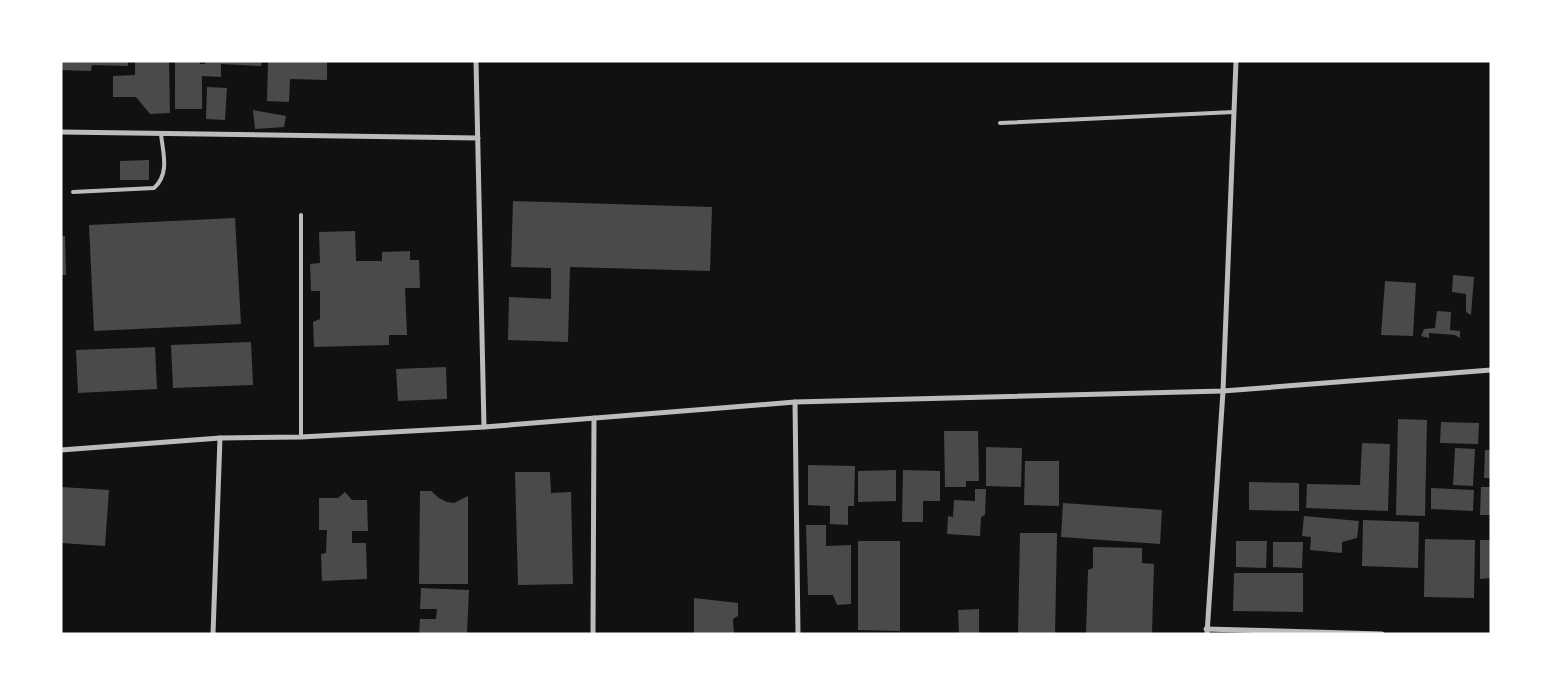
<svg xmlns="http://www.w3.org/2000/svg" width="1552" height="695" font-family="Roboto,sans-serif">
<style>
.building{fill:#4a4a4a}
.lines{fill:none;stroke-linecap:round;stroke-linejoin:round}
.service{stroke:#bcbcbc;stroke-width:4}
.minor{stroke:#bcbcbc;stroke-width:5}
</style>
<rect width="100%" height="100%" fill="#111"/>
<g class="building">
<path d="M 61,61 L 128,61 L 128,66 L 92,65 L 91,71 L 61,70 Z"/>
<path d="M 135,61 L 169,61 L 170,113 L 150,114 L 136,97 L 113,97 L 113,76 L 135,75 Z"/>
<path d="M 175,61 L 200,61 L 200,64 L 205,64 L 205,61 L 262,61 L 261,66 L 221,64 L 221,77 L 202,76 L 202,109 L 175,109 Z"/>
<path d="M 268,61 L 327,61 L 327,80 L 290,79 L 289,102 L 267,101 Z"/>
<path d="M 207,87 L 227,88 L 225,120 L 206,119 Z"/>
<path d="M 253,110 L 286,116 L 284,127 L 255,129 Z"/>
<path d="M 149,160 L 149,180 L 120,180 L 120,161 Z"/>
<path d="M 513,201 L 712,207 L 710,271 L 570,267 L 568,342 L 508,340 L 509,297 L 551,299 L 551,268 L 511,267 Z"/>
<path d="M 235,218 L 241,324 L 94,331 L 89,225 Z"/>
<path d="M 355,231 L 356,261 L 382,261 L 382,252 L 410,251 L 410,260 L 419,260 L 420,288 L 405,288 L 407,335 L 389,335 L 389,345 L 314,347 L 313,322 L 320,319 L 320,291 L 311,291 L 310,264 L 320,263 L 319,232 Z"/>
<path d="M 61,236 L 65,236 L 66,275 L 61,275 Z"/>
<path d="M 1453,275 L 1474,277 L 1471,315 L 1466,312 L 1466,294 L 1452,292 Z"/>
<path d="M 1385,281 L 1416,283 L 1413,336 L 1381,335 Z"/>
<path d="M 1437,311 L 1451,312 L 1450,330 L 1460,331 L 1460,338 L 1455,335 L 1429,333 L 1429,338 L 1421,336 L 1424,329 L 1435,328 Z"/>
<path d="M 251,342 L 253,385 L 173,388 L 171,345 Z"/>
<path d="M 155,347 L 157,389 L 78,393 L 76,350 Z"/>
<path d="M 446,367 L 447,399 L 398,401 L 396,369 Z"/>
<path d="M 1398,419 L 1427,420 L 1425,516 L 1396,515 Z"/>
<path d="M 1441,422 L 1479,423 L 1478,444 L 1440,443 Z"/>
<path d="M 944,431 L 978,431 L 979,481 L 966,481 L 966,487 L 945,487 Z"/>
<path d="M 1362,443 L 1390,444 L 1388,511 L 1306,508 L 1307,484 L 1360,485 Z"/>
<path d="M 986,447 L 1022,448 L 1021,487 L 986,486 Z"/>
<path d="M 1455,448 L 1475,449 L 1473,486 L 1453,485 Z"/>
<path d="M 1485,450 L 1491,450 L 1491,478 L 1484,478 Z"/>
<path d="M 1025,461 L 1059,461 L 1059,506 L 1024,505 Z"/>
<path d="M 808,465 L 855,466 L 854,506 L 848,506 L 848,525 L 830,524 L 830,506 L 808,505 Z"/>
<path d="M 896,470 L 896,501 L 858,502 L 858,471 Z"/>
<path d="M 903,470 L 940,471 L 940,501 L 923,501 L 923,522 L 902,522 Z"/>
<path d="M 515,472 L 550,472 L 551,493 L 571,492 L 573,584 L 518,585 Z"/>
<path d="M 1249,482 L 1299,483 L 1299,511 L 1249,510 Z"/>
<path d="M 61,487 L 109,490 L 105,546 L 61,543 Z"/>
<path d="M 1481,487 L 1491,487 L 1491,515 L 1480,515 Z"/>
<path d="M 1431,488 L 1474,490 L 1473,511 L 1431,509 Z"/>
<path d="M 975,489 L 986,489 L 985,515 L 981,517 L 980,536 L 947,534 L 948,516 L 953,517 L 954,500 L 975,501 Z"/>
<path d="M 420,491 L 431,491 L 439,498 L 447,502 L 454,503 L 468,496 L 468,584 L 419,584 Z"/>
<path d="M 345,492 L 352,500 L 367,500 L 368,531 L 352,531 L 352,543 L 366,543 L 367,579 L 322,581 L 321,554 L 326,553 L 327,530 L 319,530 L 319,498 L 338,498 Z"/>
<path d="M 1063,503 L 1162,510 L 1160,544 L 1061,537 Z"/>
<path d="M 1304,516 L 1359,521 L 1357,538 L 1342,542 L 1342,553 L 1310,550 L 1311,537 L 1302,536 Z"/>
<path d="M 1363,520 L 1419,522 L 1418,568 L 1362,566 Z"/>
<path d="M 806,525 L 826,525 L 826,546 L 851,545 L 851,604 L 837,605 L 833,595 L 808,595 Z"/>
<path d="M 1020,533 L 1057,533 L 1055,634 L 1018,634 Z"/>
<path d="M 1425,539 L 1475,540 L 1474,598 L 1424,597 Z"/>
<path d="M 1480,540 L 1491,540 L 1491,578 L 1480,579 Z"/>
<path d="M 858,541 L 900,541 L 900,631 L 858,630 Z"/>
<path d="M 1236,541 L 1267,541 L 1266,568 L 1236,567 Z"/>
<path d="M 1273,542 L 1303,542 L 1302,568 L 1273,567 Z"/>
<path d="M 1093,547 L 1142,548 L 1142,563 L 1154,564 L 1152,633 L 1086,634 L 1088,570 L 1093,568 Z"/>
<path d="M 1234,573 L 1303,573 L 1303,612 L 1233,611 Z"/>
<path d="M 421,588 L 469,590 L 467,634 L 419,634 L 420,619 L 436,619 L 437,609 L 420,609 Z"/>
<path d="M 694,598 L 738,603 L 738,616 L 733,619 L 734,634 L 694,634 Z"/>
<path d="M 979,609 L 979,634 L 959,634 L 958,610 Z"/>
</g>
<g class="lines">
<g class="service">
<path d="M 1000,123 L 1234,112"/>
<path d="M 73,192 L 154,188 C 170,174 163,153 161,134"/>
<path d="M 301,437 L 301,215"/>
</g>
<g class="minor">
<path d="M 476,61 L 484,427"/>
<path d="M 61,132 L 478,138"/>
<path d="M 795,402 L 798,634"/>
<path d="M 61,450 L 220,438 L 301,437 L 484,427 L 795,402 L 1223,391 L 1491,370"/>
<path d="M 1206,629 L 1382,634"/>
<path d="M 213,634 L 220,438"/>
<path d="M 593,634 L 594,418"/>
<path d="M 1207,634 L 1223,391 L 1236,61"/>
</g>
</g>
<rect width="1552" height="695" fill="none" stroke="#ffffff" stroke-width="125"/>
</svg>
